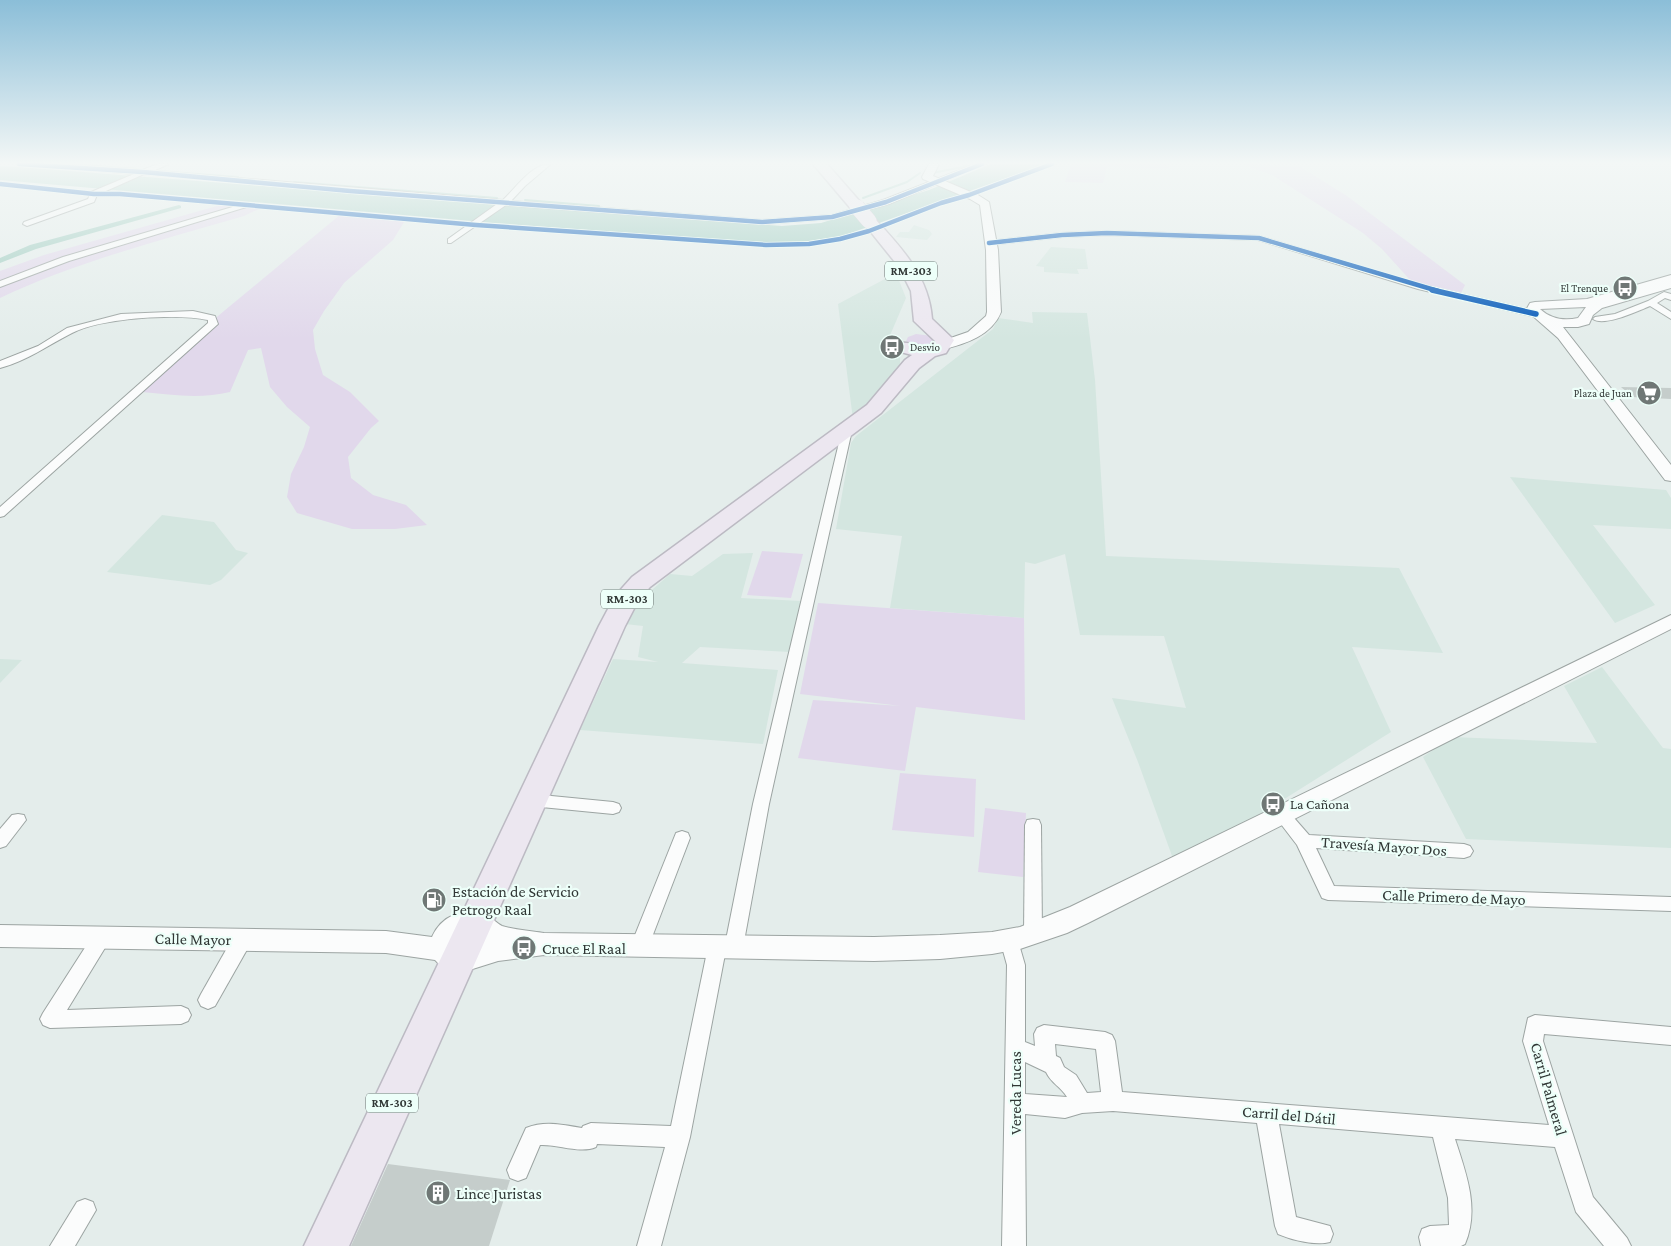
<svg xmlns="http://www.w3.org/2000/svg" width="1671" height="1246" font-family="'Crimson Pro',serif">
<style>
.built{fill:#d4e6e0}
.green{fill:#e1d8eb}
.water{fill:#9fccc0}
.lines{fill:none;stroke-linecap:round;stroke-linejoin:round}
.stream{stroke:#9fccc0;stroke-width:2}
.canal{fill:#9fccc0;fill-rule:evenodd}
.building{fill:#c5cdcb}
.street-casing{stroke:#9ca4a2;stroke-width:2}
.secondary-casing{stroke:#9ca4a2;stroke-width:2}
.highway-casing{stroke:#bcbac3;stroke-width:3}
.street{fill:#fbfcfc;fill-rule:evenodd}
.secondary{fill:#fbfcfc;fill-rule:evenodd}
.highway{fill:#ece7f0;fill-rule:evenodd}
.highway-bridge-casing{stroke:#bcbac3;stroke-width:16;stroke-linecap:butt}
.highway-bridge{stroke:#ece7f0;stroke-width:15}
.cycleway-far1-casing{stroke:#edfff9;stroke-width:6}
.cycleway-casing{stroke:#edfff9;stroke-width:8}
.cycleway-far1{stroke:#0057b8;stroke-width:4.5}
.cycleway{stroke:#0057b8;stroke-width:5.5}
.labels{text-anchor:middle;dominant-baseline:central;stroke-width:4.5;stroke-linejoin:round;paint-order:stroke}
.far-poi-label{font-size:11px;fill:#303735;stroke:#edfff9;text-anchor:end}
.shield{fill:#edfff9;stroke:#697370;stroke-width:1}
.shield-label{font-size:12px;font-weight:bold;fill:#303735}
.poi-label{font-size:14px;fill:#303735;stroke:#edfff9;text-anchor:start}
.near-street-label{font-size:16px;fill:#303735;stroke:#edfff9}
.near-poi-label{font-size:16px;fill:#303735;stroke:#edfff9;text-anchor:start}
</style>
<rect width="100%" height="100%" fill="#e4edeb"/>
<g class="built">
<path d="M 914,225 L 929,230 L 932,234 L 927,240 L 896,237 L 900,232 L 909,232 Z"/>
<path d="M 1051,247 L 1085,249 L 1088,269 L 1077,269 L 1079,274 L 1044,272 L 1044,267 L 1036,266 Z"/>
<path d="M 896,273 L 906,298 L 885,347 L 900,356 L 900,365 L 889,382 L 853,419 L 838,304 Z"/>
<path d="M 1032,312 L 1087,313 L 1095,380 L 1106,556 L 1399,568 L 1443,653 L 1352,647 L 1391,732 L 1176,867 L 1138,762 L 1112,698 L 1186,708 L 1164,636 L 1080,635 L 1065,554 L 1035,564 L 1025,562 L 1024,618 L 890,608 L 902,536 L 836,529 L 851,443 L 856,436 L 993,329 L 998,318 L 1033,323 Z"/>
<path d="M 1510,477 L 1666,490 L 1671,498 L 1671,529 L 1593,525 L 1655,605 L 1615,623 Z"/>
<path d="M 162,515 L 214,522 L 236,550 L 248,553 L 221,580 L 210,585 L 107,572 Z"/>
<path d="M 753,553 L 741,598 L 801,601 L 790,652 L 700,647 L 682,663 L 778,670 L 763,744 L 580,730 L 613,659 L 658,662 L 638,657 L 643,626 L 625,624 L 644,597 L 670,574 L 692,576 L 723,554 Z"/>
<path d="M 0,659 L 22,660 L 0,683 Z"/>
<path d="M 1602,667 L 1663,748 L 1671,749 L 1671,848 L 1466,839 L 1423,757 L 1452,737 L 1597,743 L 1564,686 Z"/>
</g>
<g class="green">
<path d="M 1071,164 L 1167,164 L 1169,168 L 1107,167 L 1103,183 L 1065,182 Z"/>
<path d="M 1242,164 L 1299,166 L 1347,196 L 1465,285 L 1460,295 L 1411,281 L 1382,249 L 1363,233 L 1272,175 Z"/>
<path d="M 224,204 L 261,208 L 244,216 C 162,240 78,261 0,298 L 0,271 L 44,255 Z"/>
<path d="M 341,214 L 406,219 L 393,240 L 344,283 L 324,311 L 313,330 L 315,349 L 323,375 L 350,392 L 379,421 L 371,428 L 348,457 L 351,478 L 373,495 L 406,505 L 427,525 L 395,529 L 352,529 L 297,513 L 287,497 L 291,474 L 304,447 L 310,427 L 287,407 L 270,387 L 261,348 L 248,350 L 230,392 C 201,399 172,395 142,392 L 218,316 Z"/>
<path d="M 916,334 L 932,336 L 936,341 L 935,343 C 926,348 914,348 906,341 L 908,337 Z"/>
<path d="M 762,551 L 803,554 L 791,598 L 747,595 Z"/>
<path d="M 818,603 L 1024,618 L 1025,720 L 916,707 L 905,771 L 798,758 L 813,700 L 901,706 L 800,694 Z"/>
<path d="M 900,773 L 976,779 L 974,837 L 892,830 Z"/>
<path d="M 985,808 L 1026,813 L 1023,877 L 978,872 Z"/>
</g>
<path class="water" d="M 991,164 L 1046,164 L 842,236 L 795,243 L 736,241 L 495,223 L 0,180 L 0,166 L 18,167 L 782,226 L 821,223 L 929,190 Z"/>
<g class="lines">
<g class="stream">
<path d="M 73,164 L 136,169"/>
<path d="M 159,171 L 238,177"/>
<path d="M 932,173 L 963,167 L 967,164"/>
<path d="M 294,182 L 497,198"/>
<path d="M 863,198 L 907,182 L 920,173"/>
<path d="M 525,200 L 599,206"/>
</g>
<path class="canal" d="M 179,205 L 181,206 L 181,208 L 36,249 L 0,263 L 0,258 L 30,245 Z"/>
</g>
<g class="building">
<path d="M 1621,387 L 1671,388 L 1671,399 L 1632,397 Z"/>
<path d="M 388,1164 L 510,1180 L 489,1246 L 351,1246 Z"/>
</g>
<g class="lines">
<defs>
<g id="street">
<path d="M 16,164 L 58,164 L 142,170 L 158,164 L 169,164 L 153,171 L 503,200 C 516,188 531,164 551,164 L 525,186 L 511,201 L 762,220 L 832,215 L 883,200 L 975,164 L 985,164 L 889,204 L 832,219 L 762,224 L 506,205 L 451,243 L 448,243 L 448,239 L 497,204 L 144,174 L 97,195 L 94,202 L 27,226 L 23,224 L 24,222 L 88,199 L 91,192 L 134,174 Z"/>
<path d="M 246,203 L 253,205 L 69,261 L 0,287 L 0,281 L 63,257 Z"/>
<path d="M 1107,231 L 1259,236 L 1423,285 L 1536,311 L 1541,314 L 1536,317 L 1418,289 L 1258,240 L 1107,235 L 1062,237 L 989,245 L 985,243 L 989,241 L 1062,233 Z"/>
<path d="M 1664,292 L 1671,294 L 1671,300 L 1665,298 L 1657,303 L 1671,312 L 1671,319 L 1650,306 C 1638,311 1604,327 1593,319 L 1595,317 L 1615,314 L 1648,301 Z"/>
<path d="M 193,311 L 215,316 L 218,324 L 4,516 L 0,517 L 0,507 L 208,323 L 208,320 C 177,313 100,318 72,333 C 48,345 27,361 0,368 L 0,361 L 38,346 L 67,328 L 121,314 Z"/>
<path d="M 847,427 L 852,430 L 769,804 L 743,947 L 741,953 L 734,955 L 727,953 L 726,949 L 690,1137 L 661,1246 L 637,1246 L 665,1147 L 597,1144 L 596,1147 C 580,1154 558,1144 540,1145 L 526,1178 L 518,1181 L 510,1178 L 507,1170 L 526,1128 C 545,1120 564,1125 582,1128 L 583,1126 L 591,1123 L 671,1126 L 708,947 L 710,941 L 717,939 L 724,941 L 725,945 L 753,804 L 842,430 Z"/>
<path d="M 531,794 L 613,802 L 619,804 L 621,808 L 619,812 L 613,814 L 531,806 L 525,804 L 523,800 L 525,796 Z"/>
<path d="M 1282,809 L 1288,811 L 1309,835 L 1464,844 L 1470,846 L 1473,851 L 1470,856 L 1464,858 L 1316,848 L 1334,886 L 1671,897 L 1671,911 L 1328,900 L 1322,898 L 1297,845 L 1274,815 L 1276,811 Z"/>
<path d="M 18,814 L 24,815 L 26,820 L 6,846 L 0,848 L 0,829 L 12,815 Z"/>
<path d="M 1033,819 L 1039,820 L 1041,825 L 1042,934 L 1040,939 L 1033,942 L 1026,939 L 1024,934 L 1025,825 L 1027,820 Z"/>
<path d="M 682,831 L 688,833 L 690,838 L 649,945 L 647,951 L 640,953 L 633,951 L 631,945 L 674,838 L 676,833 Z"/>
<path d="M 102,930 L 109,932 L 111,938 L 67,1010 L 181,1006 L 188,1009 L 191,1015 L 188,1021 L 181,1024 L 50,1028 L 43,1025 L 40,1019 L 43,1013 L 95,932 Z"/>
<path d="M 242,932 L 249,934 L 251,940 L 249,946 L 215,1006 L 208,1009 L 201,1006 L 198,1000 L 201,994 L 235,934 Z"/>
<path d="M 1009,932 L 1016,934 L 1025,965 L 1025,1042 L 1035,1046 L 1034,1034 L 1037,1028 L 1044,1025 L 1105,1032 L 1112,1035 L 1115,1041 L 1122,1092 L 1549,1125 L 1523,1041 L 1528,1018 L 1535,1015 L 1671,1027 L 1671,1045 L 1544,1034 L 1543,1041 L 1593,1197 L 1627,1238 L 1631,1246 L 1604,1246 L 1576,1212 L 1555,1147 L 1455,1139 C 1466,1173 1480,1209 1465,1244 L 1461,1246 L 1421,1246 L 1419,1237 L 1422,1229 L 1430,1226 L 1449,1225 L 1448,1198 L 1433,1137 L 1279,1124 L 1296,1217 L 1330,1226 L 1333,1234 L 1330,1242 C 1316,1246 1292,1240 1278,1234 L 1275,1226 L 1257,1123 L 1113,1111 L 1082,1113 L 1065,1118 L 1025,1114 L 1026,1246 L 1002,1246 L 1007,965 L 1000,940 L 1002,934 ZM 1055,1044 L 1096,1049 L 1101,1092 L 1087,1093 L 1076,1075 L 1064,1067 L 1060,1058 L 1056,1056 ZM 1025,1062 L 1046,1072 C 1051,1083 1061,1087 1067,1097 L 1025,1094 Z"/>
<path d="M 85,1199 L 93,1202 L 96,1210 L 75,1246 L 50,1246 L 77,1202 Z"/>
</g>
<g id="secondary">
<path d="M 929,164 L 939,164 L 933,176 L 978,195 L 989,202 L 998,250 L 1001,312 C 992,335 966,344 944,349 L 937,345 L 939,342 L 968,332 L 986,316 L 987,312 L 986,250 L 980,205 L 970,199 L 923,179 L 922,177 Z"/>
<path d="M 1671,275 L 1671,288 L 1602,308 L 1593,315 L 1589,324 L 1578,327 L 1563,327 L 1671,465 L 1671,481 L 1665,480 L 1558,338 L 1526,310 L 1530,303 L 1535,302 L 1587,299 ZM 1586,307 L 1578,318 C 1564,321 1551,319 1540,309 Z"/>
<path d="M 1671,615 L 1671,629 L 1088,923 L 1067,933 L 1020,949 L 992,954 L 940,959 L 874,961 L 544,955 L 498,961 L 463,972 L 442,967 L 435,960 L 386,953 L 0,947 L 0,925 L 386,931 L 432,937 C 441,916 464,906 486,915 C 492,917 496,923 502,926 C 515,930 530,931 544,933 L 874,937 L 940,935 L 992,932 L 1020,927 L 1070,907 ZM 472,933 L 484,942 L 463,948 L 456,947 C 457,938 464,933 472,933 Z"/>
</g>
<g id="highway">
<path d="M 813,164 L 827,164 L 862,204 L 864,207 L 862,210 L 852,210 Z"/>
<path d="M 869,217 L 874,218 C 902,248 929,277 932,319 L 954,340 L 946,353 L 935,356 L 919,368 L 881,413 L 650,587 L 639,599 L 625,626 L 349,1246 L 304,1246 L 599,626 L 615,596 L 632,577 L 867,405 L 905,360 L 912,355 L 897,351 L 894,347 L 897,343 C 909,340 923,351 935,343 L 935,341 L 914,321 L 911,291 L 899,267 L 862,221 L 864,218 Z"/>
</g>
</defs>
<use href="#street" class="street-casing"/>
<use href="#secondary" class="secondary-casing"/>
<use href="#highway" class="highway-casing"/>
<use href="#street" class="street"/>
<use href="#secondary" class="secondary"/>
<use href="#highway" class="highway"/>
<defs>
<path id="highway-bridge" d="M 857,207 L 869,221"/>
</defs>
<use href="#highway-bridge" class="highway-bridge-casing"/>
<use href="#highway-bridge" class="highway-bridge"/>
<defs>
<g id="cycleway-far1">
<path d="M 19,164 L 143,172 L 350,191 L 762,222 L 832,217 L 886,202 L 982,164"/>
<path d="M 0,184 L 94,194 L 120,194 L 476,225 L 766,245 L 809,244 L 840,239 L 869,231 L 941,203 L 969,195 L 1052,164"/>
<path d="M 989,243 L 1062,235 L 1107,233 L 1259,238 L 1438,291"/>
</g>
<path id="cycleway" d="M 1432,290 L 1536,314"/>
</defs>
<use href="#cycleway-far1" class="cycleway-far1-casing"/>
<use href="#cycleway" class="cycleway-casing"/>
<use href="#cycleway-far1" class="cycleway-far1"/>
<use href="#cycleway" class="cycleway"/>
</g>
<linearGradient id="sky" x2="0" y2="1"><stop stop-color="#8bbed8"/><stop offset="0.48" stop-color="#f3f7f6"/><stop offset="1" stop-color="#f3f7f6" stop-opacity="0"/></linearGradient>
<rect width="1671" height="339" fill="url(#sky)"/>
<defs>
<symbol id="bus-disc" viewBox="-11 -11 22 22"><circle r="9.5" fill="#6f7775" stroke="#edfff9"/><path d="M-5-6H5V4H4V6H2V4H-2V6H-4V4H-5ZM-3.5-4V0h7V-4ZM-3.5 1.2v1.5H-2V1.2ZM2 1.2v1.5H3.5V1.2Z" fill="#fff"/></symbol>
<symbol id="supermarket-disc" viewBox="-11 -11 22 22"><circle r="9.5" fill="#6f7775" stroke="#edfff9"/><path d="M-6-5.5h2.5l.6 2H6L4.5 2H-2.5L-4.4-4H-6ZM-1.5 3.2a1.3 1.3 0 1 0 .1 0ZM3 3.2a1.3 1.3 0 1 0 .1 0Z" fill="#fff"/></symbol>
<symbol id="fuel-disc" viewBox="-11 -11 22 22"><circle r="9.5" fill="#6f7775" stroke="#edfff9"/><path d="M-5.5-6h7V0h2V4h1.3V-2.5L3-4.5l.8-.8L6-3V5H2.5V1h-1V6h-7ZM-4.2-4.7v3.2H.2V-4.7Z" fill="#fff"/></symbol>
<symbol id="building-disc" viewBox="-11 -11 22 22"><circle r="9.5" fill="#6f7775" stroke="#edfff9"/><path d="M-4-6H4V6H1V3H-1V6H-4ZM-2.5-4.3h1.7v1.8h-1.7ZM.8-4.3h1.7v1.8H.8ZM-2.5-1h1.7V.8h-1.7ZM.8-1h1.7V.8H.8Z" fill="#fff"/></symbol>
</defs>
<g fill-rule="evenodd">
<use href="#bus-disc" x="1611" y="274" width="28" height="28"/>
<use href="#bus-disc" x="878" y="333" width="28" height="28"/>
<use href="#supermarket-disc" x="1635" y="379" width="28" height="28"/>
<use href="#bus-disc" x="1259" y="790" width="28" height="28"/>
<use href="#fuel-disc" x="420" y="886" width="28" height="28"/>
<use href="#bus-disc" x="510" y="934" width="28" height="28"/>
<use href="#building-disc" x="424" y="1179" width="28" height="28"/>
</g>
<g class="labels">
<g class="far-poi-label">
<text x="1608" y="288">El Trenque</text>
<text x="910" y="347" text-anchor="start">Desvio</text>
<text x="1632" y="393">Plaza de Juan</text>
</g>
<g class="shield">
<rect x="885" y="261.5" width="52" height="19" rx="4"/>
<rect x="601" y="589.5" width="52" height="19" rx="4"/>
<rect x="366" y="1093.5" width="52" height="19" rx="4"/>
</g>
<g class="shield-label">
<text x="911" y="271">RM-303</text>
<text x="627" y="599">RM-303</text>
<text x="392" y="1103">RM-303</text>
</g>
<g class="poi-label">
<text x="1290" y="804">La Cañona</text>
</g>
<g class="near-street-label">
<text transform="translate(1384 846) rotate(4)">Travesía Mayor Dos</text>
<text transform="translate(1454 897) rotate(2)">Calle Primero de Mayo</text>
<text transform="translate(193 939) rotate(1)">Calle Mayor</text>
<text transform="translate(1549 1089) rotate(74)">Carril Palmeral</text>
<text transform="translate(1015 1093) rotate(-90)">Vereda Lucas</text>
<text transform="translate(1289 1115) rotate(5)">Carril del Dátil</text>
</g>
<g class="near-poi-label">
<text x="452" y="891">Estación de Servicio<tspan x="452" dy="18">Petrogo Raal</tspan></text>
<text x="542" y="948">Cruce El Raal</text>
<text x="456" y="1193">Lince Juristas</text>
</g>
</g>
</svg>
